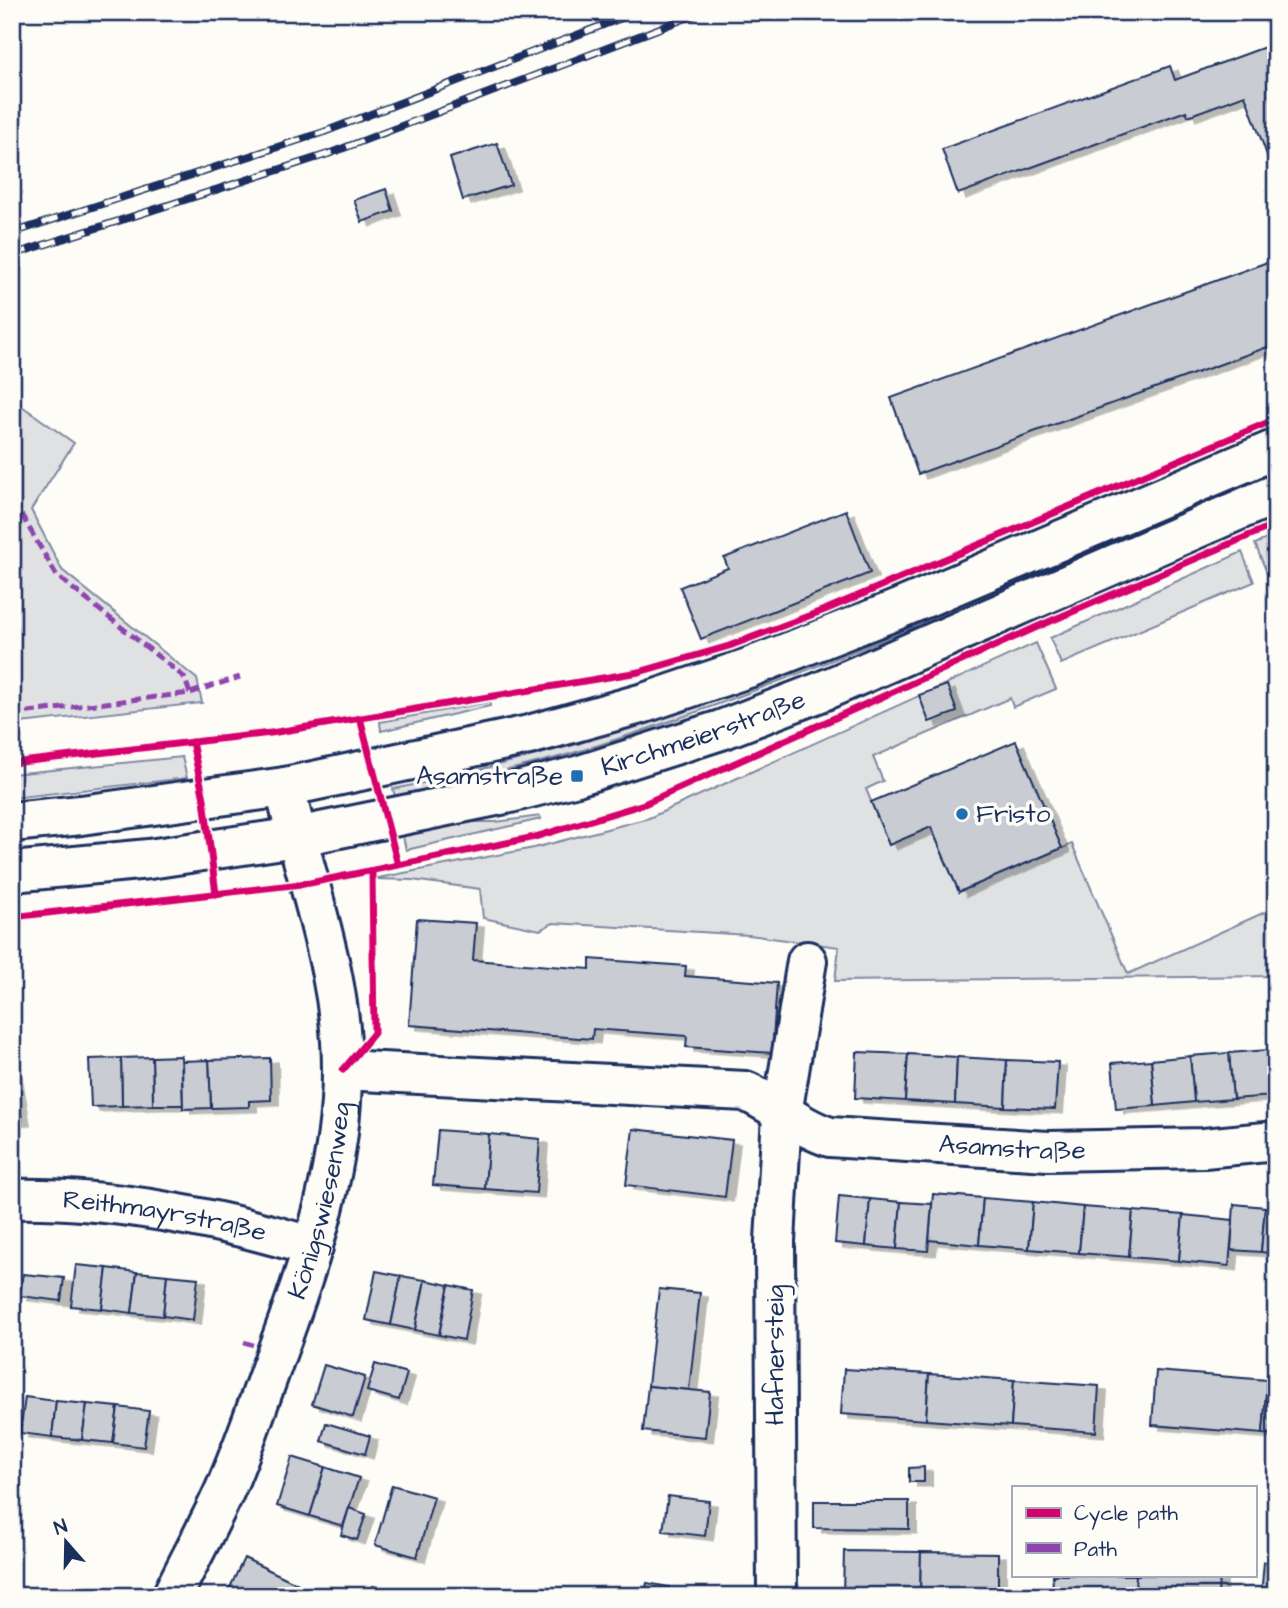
<svg xmlns="http://www.w3.org/2000/svg" width="1288" height="1608" font-family="'Architects Daughter',sans-serif">
<style>
.green{fill:#e0e1e3;stroke:#7e88a0;stroke-width:2}
.building{fill:#c9ccd3;stroke:#1b2f5e;stroke-width:2;filter:url(#shadow)}
.lines{fill:none;stroke-linecap:round;stroke-linejoin:round}
.minor-casing{stroke:#1b2f5e;stroke-width:44}
.major-casing{stroke:#1b2f5e;stroke-width:44}
.minor{stroke:#fdfcf7;stroke-width:38}
.major{stroke:#fdfcf7;stroke-width:38}
.rail-casing{stroke:#1b2f5e;stroke-width:8}
.rail{stroke:#fdfcf7;stroke-width:5;stroke-dasharray:16;stroke-linecap:butt}
.quiet{stroke:#8e44ad;stroke-width:5;stroke-dasharray:10 5;stroke-linecap:butt}
.cycleway-casing{stroke:#fdfcf7;stroke-width:11}
.cycleway{stroke:#d6006c;stroke-width:7}
.poi-dot{fill:#1f6fb2;stroke:#fdfcf7;stroke-width:2.5}
.labels{text-anchor:middle;dominant-baseline:central;stroke-width:7;stroke-linejoin:round;paint-order:stroke}
.street-label{font-size:26px;fill:#1b2f5e;stroke:#fdfcf7}
.poi-label{font-size:26px;fill:#1b2f5e;stroke:#fdfcf7;text-anchor:end}
</style>
<defs>
<filter id="shadow"><feDropShadow dx="8" dy="4.5" stdDeviation="0" flood-color="#0004"/></filter>
</defs>
<rect width="100%" height="100%" fill="#fdfcf7"/>
<filter id="ink" filterUnits="userSpaceOnUse"><feTurbulence type="fractalNoise" baseFrequency=".0143" numOctaves="2"/><feDisplacementMap in="SourceGraphic" scale="14" xChannelSelector="R" yChannelSelector="G"/><feConvolveMatrix kernelMatrix="1 2 1 2 8 2 1 2 1" color-interpolation-filters="sRGB"/></filter>
<g filter="url(#ink)">
<g class="green">
<path d="M 12,399 L 74,443 L 31,510 L 62,570 L 197,679 L 202,703 L 12,724 Z"/>
<path d="M 1276,469 C 1047,568 818,677 580,751 C 519,769 457,782 395,796 L 393,789 L 448,778 L 578,744 Z"/>
<path d="M 1276,535 L 1276,583 L 1272,585 L 1255,544 Z"/>
<path d="M 1242,552 L 1254,582 L 1061,664 L 1050,638 Z"/>
<path d="M 1036,643 L 1056,689 L 1013,707 L 1010,698 L 873,757 L 883,781 L 866,789 L 889,845 L 931,827 L 959,892 L 1072,844 L 1128,974 L 1276,907 L 1276,976 L 835,981 L 839,947 L 749,935 L 553,923 L 540,930 L 483,918 L 480,889 L 412,880 L 373,879 L 534,848 L 649,818 Z"/>
<path d="M 490,702 L 490,706 L 381,731 L 380,722 Z"/>
<path d="M 182,757 L 187,778 L 12,798 L 12,774 Z"/>
<path d="M 540,816 L 541,819 L 406,850 L 402,832 L 451,822 L 496,822 Z"/>
</g>
<g class="building">
<path d="M 1276,43 L 1276,180 L 1245,95 L 1188,116 L 1186,111 L 958,194 L 942,149 L 1170,66 L 1175,80 Z"/>
<path d="M 497,143 L 511,185 L 463,200 L 450,158 Z"/>
<path d="M 386,189 L 393,211 L 362,222 L 354,200 Z"/>
<path d="M 1276,259 L 1276,344 L 918,474 L 891,398 Z"/>
<path d="M 846,510 L 870,573 L 701,639 L 680,587 L 728,568 L 724,558 Z"/>
<path d="M 947,685 L 957,712 L 929,722 L 919,695 Z"/>
<path d="M 1016,741 L 1062,848 L 959,892 L 931,827 L 889,845 L 871,802 Z"/>
<path d="M 417,919 L 476,923 L 473,960 L 590,969 L 590,959 L 686,966 L 685,976 L 777,983 L 772,1053 L 686,1047 L 687,1036 L 593,1029 L 592,1039 L 409,1025 Z"/>
<path d="M 1276,1049 L 1276,1096 L 1272,1096 L 1268,1050 Z"/>
<path d="M 1268,1050 L 1272,1096 L 1233,1099 L 1229,1053 Z"/>
<path d="M 857,1052 L 908,1054 L 905,1101 L 855,1098 Z"/>
<path d="M 1229,1053 L 1233,1099 L 1194,1102 L 1190,1056 Z"/>
<path d="M 908,1054 L 957,1057 L 955,1104 L 905,1101 Z"/>
<path d="M 181,1056 L 183,1105 L 153,1105 L 152,1057 Z"/>
<path d="M 1190,1056 L 1194,1102 L 1155,1106 L 1151,1060 Z"/>
<path d="M 152,1057 L 153,1105 L 122,1106 L 121,1058 Z"/>
<path d="M 957,1057 L 1007,1060 L 1005,1107 L 955,1104 Z"/>
<path d="M 121,1058 L 122,1106 L 91,1107 L 89,1059 Z"/>
<path d="M 270,1058 L 271,1100 L 249,1101 L 249,1107 L 211,1108 L 209,1060 Z"/>
<path d="M 209,1060 L 211,1108 L 183,1109 L 182,1061 Z"/>
<path d="M 1007,1060 L 1058,1062 L 1055,1109 L 1005,1107 Z"/>
<path d="M 1151,1060 L 1155,1106 L 1116,1109 L 1112,1063 Z"/>
<path d="M 13,1068 L 22,1121 L 12,1122 L 12,1068 Z"/>
<path d="M 633,1129 L 732,1140 L 725,1197 L 626,1185 Z"/>
<path d="M 438,1130 L 489,1134 L 485,1189 L 433,1185 Z"/>
<path d="M 489,1134 L 540,1139 L 536,1193 L 485,1189 Z"/>
<path d="M 933,1194 L 983,1198 L 979,1245 L 929,1240 Z"/>
<path d="M 839,1196 L 870,1199 L 866,1246 L 835,1243 Z"/>
<path d="M 983,1198 L 1033,1202 L 1029,1249 L 979,1245 Z"/>
<path d="M 870,1199 L 901,1202 L 897,1249 L 866,1246 Z"/>
<path d="M 901,1202 L 932,1204 L 928,1251 L 897,1249 Z"/>
<path d="M 1033,1202 L 1083,1207 L 1079,1253 L 1029,1249 Z"/>
<path d="M 1234,1204 L 1265,1207 L 1261,1252 L 1231,1250 Z"/>
<path d="M 1083,1207 L 1133,1211 L 1129,1257 L 1079,1253 Z"/>
<path d="M 1265,1207 L 1276,1207 L 1276,1254 L 1261,1252 Z"/>
<path d="M 1133,1211 L 1183,1215 L 1179,1261 L 1129,1257 Z"/>
<path d="M 1183,1215 L 1233,1220 L 1229,1266 L 1179,1261 Z"/>
<path d="M 76,1265 L 107,1268 L 102,1309 L 71,1306 Z"/>
<path d="M 107,1268 L 137,1272 L 132,1313 L 102,1309 Z"/>
<path d="M 376,1271 L 401,1276 L 391,1325 L 366,1320 Z"/>
<path d="M 137,1272 L 167,1275 L 163,1316 L 132,1313 Z"/>
<path d="M 23,1274 L 64,1278 L 61,1301 L 20,1296 Z"/>
<path d="M 167,1275 L 198,1278 L 193,1320 L 163,1316 Z"/>
<path d="M 401,1276 L 425,1280 L 415,1330 L 391,1325 Z"/>
<path d="M 425,1280 L 449,1285 L 439,1335 L 415,1330 Z"/>
<path d="M 449,1285 L 473,1290 L 464,1340 L 439,1335 Z"/>
<path d="M 659,1289 L 700,1293 L 689,1390 L 648,1386 Z"/>
<path d="M 375,1364 L 407,1373 L 399,1400 L 367,1391 Z"/>
<path d="M 324,1365 L 365,1377 L 353,1417 L 312,1404 Z"/>
<path d="M 844,1369 L 929,1374 L 926,1420 L 841,1414 Z"/>
<path d="M 1156,1371 L 1267,1380 L 1263,1434 L 1152,1425 Z"/>
<path d="M 929,1374 L 1014,1380 L 1011,1426 L 926,1420 Z"/>
<path d="M 1014,1380 L 1099,1386 L 1096,1432 L 1011,1426 Z"/>
<path d="M 1267,1380 L 1276,1380 L 1276,1435 L 1263,1434 Z"/>
<path d="M 648,1386 L 710,1392 L 705,1437 L 643,1431 Z"/>
<path d="M 25,1397 L 56,1401 L 52,1437 L 20,1433 Z"/>
<path d="M 56,1401 L 87,1404 L 82,1440 L 52,1437 Z"/>
<path d="M 87,1404 L 118,1407 L 113,1443 L 82,1440 Z"/>
<path d="M 118,1407 L 149,1411 L 144,1447 L 113,1443 Z"/>
<path d="M 326,1423 L 370,1436 L 365,1454 L 321,1441 Z"/>
<path d="M 292,1457 L 325,1467 L 310,1516 L 277,1506 Z"/>
<path d="M 325,1467 L 359,1478 L 343,1526 L 310,1516 Z"/>
<path d="M 924,1467 L 924,1482 L 909,1482 L 909,1468 Z"/>
<path d="M 392,1485 L 434,1497 L 417,1557 L 375,1545 Z"/>
<path d="M 668,1496 L 709,1501 L 705,1536 L 663,1531 Z"/>
<path d="M 814,1501 L 909,1501 L 909,1529 L 814,1528 Z"/>
<path d="M 349,1508 L 366,1514 L 357,1540 L 341,1535 Z"/>
<path d="M 844,1551 L 921,1552 L 920,1596 L 843,1596 Z"/>
<path d="M 921,1552 L 998,1553 L 998,1596 L 920,1596 Z"/>
<path d="M 244,1558 L 319,1594 L 318,1596 L 226,1596 Z"/>
<path d="M 1264,1562 L 1276,1563 L 1276,1596 L 1261,1596 Z"/>
<path d="M 1053,1575 L 1136,1575 L 1135,1596 L 1052,1596 Z"/>
<path d="M 1136,1575 L 1219,1575 L 1218,1596 L 1135,1596 Z"/>
<path d="M 647,1583 L 669,1587 L 668,1593 L 682,1596 L 644,1596 Z"/>
<path d="M 373,1586 L 404,1596 L 369,1596 Z"/>
</g>
<g class="lines">
<defs>
<g id="minor">
<path id="s1" d="M 343,1070 L 745,1091 C 775,1104 798,1127 830,1137 L 1048,1151 L 1204,1148 L 1276,1141"/>
<path id="s2" d="M 12,1199 C 110,1197 220,1218 313,1247"/>
<path id="s3" d="M 172,1596 C 189,1561 208,1527 224,1492 C 246,1442 263,1389 282,1338 C 313,1253 342,1163 342,1072 C 343,974 305,882 285,787"/>
<path d="M 777,1596 L 775,1241 L 782,1114 L 807,961"/>
</g>
<g id="major">
<path d="M 12,822 L 81,815 L 285,787 L 529,735 L 644,703 L 748,668 L 896,610 L 1276,449"/>
<path id="s4" d="M 12,872 L 149,859 L 296,837 L 506,794 L 577,776 L 721,730 L 820,692 L 1276,494"/>
</g>
</defs>
<use href="#minor" class="minor-casing"/>
<use href="#major" class="major-casing"/>
<use href="#minor" class="minor"/>
<use href="#major" class="major"/>
<defs>
<g id="rail">
<path d="M 12,233 L 324,132 L 637,12"/>
<path d="M 12,255 L 328,154 L 702,12"/>
</g>
</defs>
<use href="#rail" class="rail-casing"/>
<use href="#rail" class="rail"/>
<g class="quiet">
<path d="M 12,504 L 17,507 L 57,576 L 184,677 L 190,693"/>
<path d="M 12,714 L 190,693 L 240,677"/>
<path d="M 244,1342 L 253,1345"/>
</g>
<defs>
<g id="cycleway">
<path d="M 360,718 L 398,865"/>
<path d="M 192,742 L 204,799 L 216,894"/>
<path d="M 12,763 L 271,733 L 639,672 L 729,646 L 827,609 L 1276,419"/>
<path d="M 12,917 L 310,883 L 535,837 L 644,804 L 1037,627 L 1276,524"/>
<path d="M 343,1070 L 374,1033 L 372,871"/>
</g>
</defs>
<use href="#cycleway" class="cycleway-casing"/>
<use href="#cycleway" class="cycleway"/>
</g>
</g>
<g class="poi-dot">
<rect x="570" y="769" width="14" height="14" rx="3.5"/>
<circle cx="962" cy="814" r="7"/>
</g>
<g class="labels">
<g class="street-label">
<text stroke="none"><textPath href="#s4" startOffset="707">Kirchmeierstraße</textPath></text>
<text stroke="none"><textPath href="#s1" startOffset="682">Asamstraße</textPath></text>
<text stroke="none"><textPath href="#s3" startOffset="424">Königswiesenweg</textPath></text>
<text stroke="none"><textPath href="#s2" startOffset="154">Reithmayrstraße</textPath></text>
<text transform="translate(775 1355) rotate(-90)">Hafnersteig</text>
</g>
<g class="poi-label">
<text x="563" y="776">Asamstraße</text>
<text x="976" y="814" text-anchor="start">Fristo</text>
</g>
</g>
<rect width="1288" height="1608" fill="none" stroke="#fdfcf7" stroke-width="42"/>
<rect x="21" y="21" width="1246" height="1566" fill="none" stroke="#1b2f5e" stroke-width="2.5" filter="url(#ink)"/>
<rect x="1012" y="1486" width="245" height="91" fill="#fdfcf7" stroke="#a3aaba" stroke-width="2"/>
<rect x="1026" y="1508" width="35" height="10" fill="#d6006c" stroke="#a3aaba" stroke-width="2"/>
<text x="1074" y="1520" font-size="21" fill="#1b2f5e">Cycle path</text>
<rect x="1026" y="1543" width="35" height="10" fill="#8e44ad" stroke="#a3aaba" stroke-width="2"/>
<text x="1074" y="1556" font-size="21" fill="#1b2f5e">Path</text>
<g transform="translate(66 1542) rotate(340)" stroke="#fdfcf7" stroke-width="5" paint-order="stroke">
<path d="M0-5L12 26L0 18L-12 26Z" fill="#1b2f5e"/>
<text y="-10" font-size="19" font-weight="bold" text-anchor="middle" fill="#1b2f5e">N</text>
</g>
</svg>
